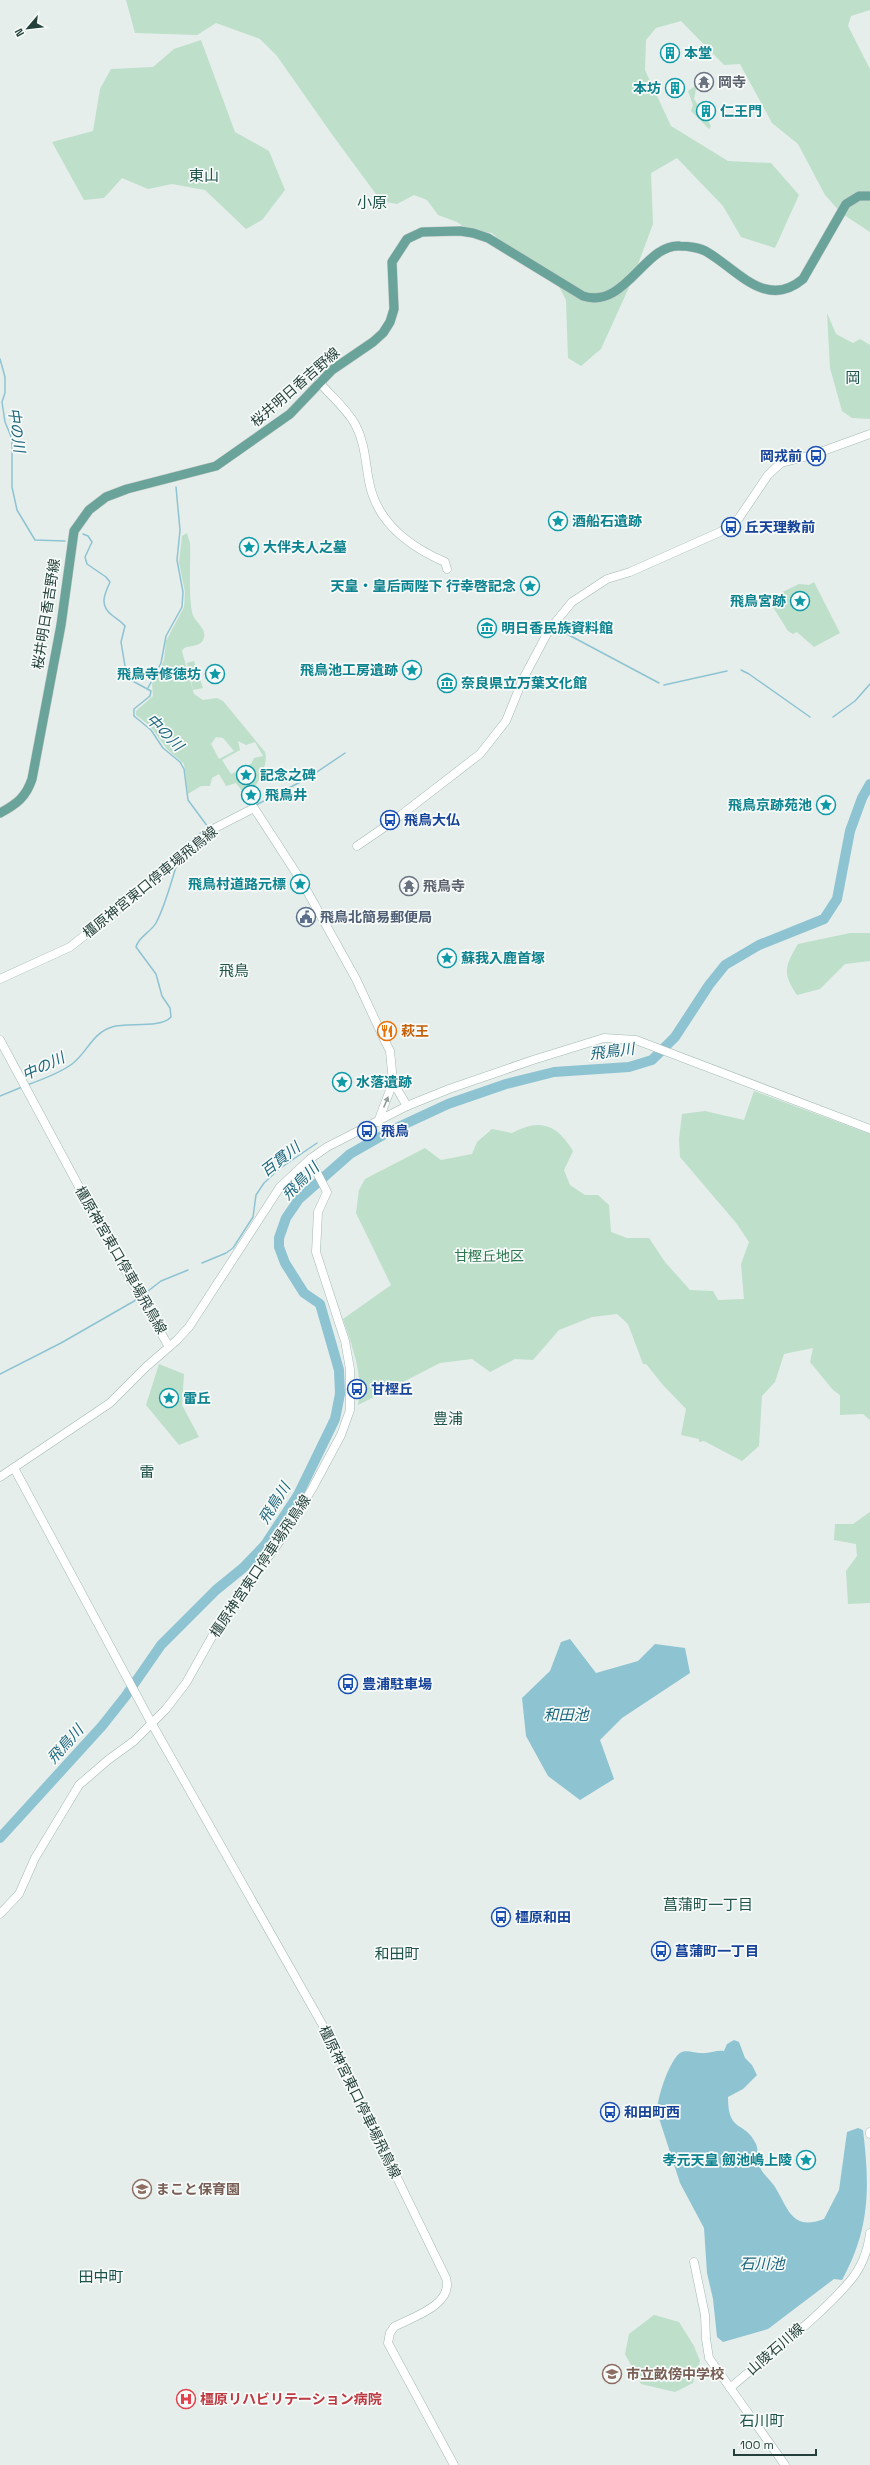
<svg xmlns="http://www.w3.org/2000/svg" width="870" height="2465" font-family="'Space Grotesk','Noto Sans JP',sans-serif">
<style>
.green{fill:#bedfca;fill-rule:evenodd}
.water{fill:#8ec3d2}
.lines{fill:none;stroke-linecap:round;stroke-linejoin:round}
.stream{stroke:#8ec3d2;stroke-width:1.5}
.river{stroke:#8ec3d2;stroke-width:10}
.secondary-casing{stroke:#a3bab4;stroke-width:9}
.primary-casing{stroke:#c2cac8;stroke-width:10}
.secondary{stroke:#fff;stroke-width:8}
.primary{stroke:#6aa399;stroke-width:9}
.oneway{fill:#92a09d}
.labels{text-anchor:middle;dominant-baseline:central;stroke-width:3.5;stroke-linejoin:round;paint-order:stroke}
.culture-label{font-size:14px;font-weight:bold;fill:#0d838f;stroke:#f6faf8;text-anchor:start}
.worship-label{font-size:14px;font-weight:bold;fill:#5b616d;stroke:#f6faf8;text-anchor:start}
.street-label{font-size:14px;fill:#24403b;stroke:#f6faf8}
.transit-label{font-size:14px;font-weight:bold;fill:#164399;stroke:#f6faf8;text-anchor:start}
.service-label{font-size:14px;font-weight:bold;fill:#4e5e75;stroke:#f6faf8;text-anchor:start}
.food-label{font-size:14px;font-weight:bold;fill:#c56008;stroke:#f6faf8;text-anchor:start}
.park-label{font-size:14px;fill:#2e7750;stroke:#f6faf8}
.education-label{font-size:14px;font-weight:bold;fill:#785e54;stroke:#f6faf8;text-anchor:start}
.health-label{font-size:14px;font-weight:bold;fill:#be3a42;stroke:#f6faf8;text-anchor:start}
.neighbourhood-label{font-size:15px;fill:#1f534a;stroke:#f6faf8}
.water-label{font-size:15px;font-style:italic;fill:#1d667d;stroke:#f6faf8}
</style>
<rect width="100%" height="100%" fill="#e5eeeb"/>
<g class="green">
<path d="M 126,0 L 870,0 L 870,10 L 851,16 L 848,26 L 870,69 L 870,232 L 841,213 L 825,195 L 798,144 L 772,123 L 740,64 L 724,65 L 681,21 L 656,28 L 646,40 L 645,70 L 671,126 L 728,161 L 771,163 L 799,195 L 775,248 L 741,237 L 723,206 L 677,158 L 651,173 L 653,224 L 631,283 L 601,349 L 581,366 L 568,358 L 566,300 L 555,279 L 516,256 L 492,233 L 467,229 L 457,222 L 438,215 L 427,200 L 414,195 L 397,204 L 381,201 L 331,133 L 277,56 L 260,39 L 216,23 L 197,35 L 135,33 Z"/>
<path d="M 201,40 L 235,132 L 269,151 L 285,190 L 262,220 L 246,229 L 205,190 L 172,184 L 148,189 L 122,178 L 104,198 L 84,200 L 52,142 L 93,131 L 100,89 L 111,69 L 153,67 L 174,49 Z"/>
<path d="M 701,82 L 706,88 L 704,90 L 696,89 L 694,99 L 711,126 L 709,129 L 691,111 L 693,105 L 688,91 Z"/>
<path d="M 827,313 L 836,334 L 853,343 L 860,339 L 870,345 L 870,419 L 852,418 L 842,411 L 830,368 Z"/>
<path d="M 187,533 L 190,543 C 191,565 188,590 192,612 C 193,622 209,628 203,640 C 201,646 189,646 184,648 L 182,651 L 194,694 L 203,700 L 217,698 L 223,701 L 265,752 C 269,765 257,783 251,794 L 246,796 L 236,783 L 226,786 L 219,774 L 212,778 L 210,786 L 201,786 L 188,794 L 184,764 L 167,749 L 150,726 L 136,715 L 136,711 L 153,696 L 152,684 L 164,660 L 166,641 L 184,607 L 185,592 L 179,562 L 182,536 ZM 216,737 L 223,738 L 234,751 L 219,759 L 211,744 ZM 238,741 L 246,745 L 255,742 L 263,756 L 254,758 L 251,764 L 231,774 L 222,760 L 240,750 Z"/>
<path d="M 814,582 L 840,633 L 814,647 L 797,632 L 793,634 L 788,631 L 768,599 L 799,584 L 809,585 Z"/>
<path d="M 194,661 L 203,688 L 193,690 L 187,663 Z"/>
<path d="M 850,933 L 870,933 L 870,961 L 845,964 L 820,989 L 797,995 C 782,973 785,966 798,944 Z"/>
<path d="M 754,1091 L 870,1134 L 870,1420 L 863,1414 L 840,1415 L 840,1395 L 833,1390 L 810,1362 L 813,1348 L 784,1354 L 775,1382 L 762,1396 L 759,1446 L 742,1461 L 704,1441 L 699,1442 L 699,1439 L 681,1435 L 686,1409 L 663,1385 L 646,1364 L 643,1364 L 628,1324 L 617,1314 L 592,1317 L 559,1330 L 533,1360 L 515,1359 L 490,1372 L 472,1359 L 440,1363 L 358,1405 C 364,1376 352,1346 343,1319 L 391,1285 L 356,1213 L 359,1190 L 365,1179 L 425,1148 L 441,1160 L 472,1154 L 477,1142 L 492,1129 L 512,1133 C 540,1118 557,1124 573,1151 L 564,1170 L 570,1185 L 585,1195 L 598,1195 L 609,1205 L 611,1232 L 627,1238 L 649,1238 L 665,1262 L 690,1290 L 713,1291 L 718,1300 L 744,1299 L 741,1264 L 749,1242 L 737,1224 L 680,1157 L 679,1139 L 682,1114 L 705,1111 L 744,1120 Z"/>
<path d="M 159,1364 L 184,1374 L 182,1405 L 199,1437 L 179,1445 L 146,1405 Z"/>
<path d="M 870,1512 L 870,1603 L 848,1604 L 846,1571 L 857,1556 L 856,1544 L 834,1540 L 835,1524 L 853,1524 Z"/>
<path d="M 654,2315 L 679,2322 L 694,2346 L 700,2361 L 693,2383 L 675,2392 L 641,2384 L 625,2354 L 629,2334 Z"/>
</g>
<g class="water">
<path d="M 570,1639 L 596,1673 L 638,1661 L 655,1644 L 685,1648 L 690,1673 L 622,1718 L 600,1740 L 614,1779 L 580,1800 L 548,1776 L 526,1736 L 522,1698 L 550,1671 L 561,1642 Z"/>
<path d="M 734,2040 L 739,2042 L 745,2058 L 752,2065 L 757,2075 L 743,2089 L 728,2097 C 728,2134 745,2120 756,2144 C 759,2150 756,2159 759,2165 C 762,2174 771,2180 775,2187 C 789,2210 792,2231 824,2219 L 839,2190 L 847,2132 L 858,2128 L 863,2130 C 870,2187 870,2230 842,2280 L 834,2279 L 768,2329 L 723,2342 L 717,2337 L 713,2299 L 707,2273 L 704,2228 L 680,2183 L 657,2112 C 657,2098 669,2061 680,2053 C 685,2049 695,2053 700,2053 C 709,2054 716,2050 724,2051 L 727,2044 Z"/>
</g>
<g class="lines">
<g class="stream">
<path d="M 0,359 L 5,377 L 5,393 L 2,402 L 5,422 L 12,439 L 12,487 L 17,510 L 35,540 L 65,541"/>
<path d="M 83,534 L 88,536 L 92,542 L 85,557 L 87,564 L 106,577 L 110,582 C 104,595 99,606 113,616 C 117,619 122,622 125,626 L 121,642 L 127,678 L 151,691 L 150,696 L 134,709 L 134,716 L 151,730 L 163,748 L 180,762 L 184,769 L 188,800 L 208,827 L 185,845 L 181,854"/>
<path d="M 565,633 L 659,683"/>
<path d="M 741,670 L 749,674 L 810,717"/>
<path d="M 664,685 L 727,671"/>
<path d="M 148,688 L 161,663 L 166,636 L 182,607 L 183,592 L 177,560 L 180,530 L 176,487"/>
<path d="M 833,717 L 855,701 L 870,684"/>
<path d="M 256,805 L 308,778 L 345,753"/>
<path d="M 27,1085 C 41,1080 60,1073 72,1064 C 87,1053 92,1033 112,1027 C 127,1022 160,1029 171,1017 L 170,1008 L 162,996 L 156,974 L 136,947 C 138,937 151,932 156,923 C 165,906 170,886 176,867"/>
<path d="M 0,1096 L 22,1087"/>
<path d="M 202,1263 L 226,1253 L 233,1248 L 253,1217 L 256,1195 L 264,1183 L 279,1169 L 317,1143"/>
<path d="M 148,1291 L 161,1281 L 188,1270"/>
<path d="M 0,1374 L 61,1343 L 136,1300"/>
</g>
<path class="river" d="M 0,1838 L 102,1726 L 125,1697 L 161,1645 L 216,1590 L 243,1568 L 265,1545 L 298,1495 L 335,1419 L 340,1394 L 339,1370 L 320,1304 L 304,1293 L 285,1263 L 279,1247 L 279,1238 L 286,1218 L 299,1199 L 350,1154 L 392,1130 L 448,1104 L 506,1084 L 554,1072 L 629,1067 L 652,1060 L 675,1037 L 709,985 L 725,965 L 759,945 L 824,919 L 837,899 L 850,831 L 862,798 L 870,784"/>
<defs>
<g id="secondary">
<path d="M 319,382 C 331,396 346,408 355,424 C 365,442 365,461 369,481 C 376,522 408,546 445,562 L 447,569"/>
<path d="M 357,846 L 392,822 L 480,754 L 506,721 L 523,679 L 549,630 L 572,602 L 607,579 L 630,572 L 720,532 L 739,518 L 768,475 L 781,463 L 812,455 L 870,434"/>
<path d="M 0,979 L 70,947 L 184,856 L 213,829 L 254,808 L 302,882 L 356,979 L 385,1041 L 390,1051 L 393,1082 L 407,1106"/>
<path d="M 0,1040 L 98,1222 L 169,1347"/>
<path d="M 378,1122 L 393,1082"/>
<path d="M 14,1468 L 152,1724 L 322,2024 L 446,2278 C 454,2305 412,2317 394,2327 L 390,2333 L 388,2343 L 454,2465"/>
<path d="M 0,1477 L 110,1403 L 146,1367 L 177,1340 L 189,1327 L 280,1187 L 310,1159 L 327,1147 L 407,1106 L 449,1089 L 533,1060 L 604,1038 L 636,1040 L 870,1129"/>
<path d="M 0,1914 L 19,1894 L 35,1858 L 79,1785 L 108,1760 L 134,1741 L 166,1709 L 186,1683 L 218,1626 L 282,1538 L 312,1489 L 341,1435 L 350,1410 L 350,1369 L 345,1341 L 316,1252 L 318,1212 L 327,1192 L 310,1159"/>
<path d="M 870,2132 L 870,2134"/>
<path d="M 694,2262 L 705,2315 L 706,2339 L 709,2358 L 785,2465"/>
<path d="M 730,2388 C 769,2354 817,2320 850,2281 C 861,2268 868,2250 870,2233"/>
</g>
<path id="primary" d="M 0,813 C 17,804 26,797 32,779 L 61,625 L 74,531 L 89,510 L 106,497 L 127,489 L 216,466 L 290,414 L 332,370 L 373,342 L 383,333 L 390,322 L 394,309 L 392,262 L 407,239 L 422,232 L 460,231 L 473,233 L 488,238 L 583,296 C 625,310 645,243 680,246 C 688,246 701,248 707,252 C 738,270 766,310 803,279 L 846,204 L 859,196 L 870,196"/>
</defs>
<use href="#secondary" class="secondary-casing"/>
<use href="#primary" class="primary-casing"/>
<use href="#secondary" class="secondary"/>
<use href="#primary" class="primary"/>
</g>
<defs><path id="oneway-solid" d="M-6-.8H1V-3.2L6.5 0L1 3.2V.8H-6Z"/></defs>
<use class="oneway" href="#oneway-solid" transform="translate(386 1102) rotate(-67)"/>
<defs>
<symbol id="building-ring" viewBox="-11 -11 22 22"><circle r="9.5" fill="#f6faf8" stroke="#0f9aa8" stroke-width="1.5"/><path d="M-4-6H4V6H1V3H-1V6H-4ZM-2.5-4.3h1.7v1.8h-1.7ZM.8-4.3h1.7v1.8H.8ZM-2.5-1h1.7V.8h-1.7ZM.8-1h1.7V.8H.8Z" fill="#0f9aa8"/></symbol>
<symbol id="temple-ring" viewBox="-11 -11 22 22"><circle r="9.5" fill="#f6faf8" stroke="#6b7280" stroke-width="1.5"/><path d="M0-6L5-2H3V0L6.5 2.5H4V6H1.5V3h-3V6H-4V2.5H-6.5L-3 0V-2H-5Z" fill="#6b7280"/></symbol>
<symbol id="bus-ring" viewBox="-11 -11 22 22"><circle r="9.5" fill="#f6faf8" stroke="#1a4fb4" stroke-width="1.5"/><path d="M-5-6H5V4H4V6H2V4H-2V6H-4V4H-5ZM-3.5-4V0h7V-4ZM-3.5 1.2v1.5H-2V1.2ZM2 1.2v1.5H3.5V1.2Z" fill="#1a4fb4"/></symbol>
<symbol id="sight-ring" viewBox="-11 -11 22 22"><circle r="9.5" fill="#f6faf8" stroke="#0f9aa8" stroke-width="1.5"/><path d="M0-6L1.8-2.2L6-1.7L2.9 1.2L3.7 5.4L0 3.3L-3.7 5.4L-2.9 1.2L-6-1.7L-1.8-2.2Z" fill="#0f9aa8"/></symbol>
<symbol id="museum-ring" viewBox="-11 -11 22 22"><circle r="9.5" fill="#f6faf8" stroke="#0f9aa8" stroke-width="1.5"/><path d="M0-6L6-3V-2H-6V-3ZM-5-1h2V3h-2ZM-1-1h2V3h-2ZM3-1h2V3H3ZM-6 4H6V6H-6Z" fill="#0f9aa8"/></symbol>
<symbol id="civic-ring" viewBox="-11 -11 22 22"><circle r="9.5" fill="#f6faf8" stroke="#5c6f8a" stroke-width="1.5"/><path d="M-.6-6.5H3V-4.5H.6V-3L4-1V1h2V6H-6V1h2V-1L-.6-3ZM-1.2 2.5V6h2.4V2.5Z" fill="#5c6f8a"/></symbol>
<symbol id="restaurant-ring" viewBox="-11 -11 22 22"><circle r="9.5" fill="#f6faf8" stroke="#e8710a" stroke-width="1.5"/><path d="M-5-6h1v4h1v-4h1v4h1v-4h1v5L-1.5 .5V6h-2V.5L-5-1ZM5-6V6H3V1.5H1.5Q1.5-4 5-6Z" fill="#e8710a"/></symbol>
<symbol id="school-ring" viewBox="-11 -11 22 22"><circle r="9.5" fill="#f6faf8" stroke="#8d6e63" stroke-width="1.5"/><path d="M0-5L7-2L0 1L-7-2ZM-4 1L0 2.5L4 1V4Q0 6-4 4Z" fill="#8d6e63"/></symbol>
<symbol id="hospital-ring" viewBox="-11 -11 22 22"><circle r="9.5" fill="#f6faf8" stroke="#e0444e" stroke-width="1.5"/><path d="M-5-5h3v3.5h4V-5h3V5h-3V1.5h-4V5h-3Z" fill="#e0444e"/></symbol>
</defs>
<g fill-rule="evenodd">
<use href="#building-ring" x="659" y="42" width="22" height="22"/>
<use href="#temple-ring" x="693" y="71" width="22" height="22"/>
<use href="#building-ring" x="664" y="77" width="22" height="22"/>
<use href="#building-ring" x="695" y="100" width="22" height="22"/>
<use href="#bus-ring" x="805" y="445" width="22" height="22"/>
<use href="#sight-ring" x="547" y="510" width="22" height="22"/>
<use href="#bus-ring" x="720" y="516" width="22" height="22"/>
<use href="#sight-ring" x="238" y="536" width="22" height="22"/>
<use href="#sight-ring" x="519" y="575" width="22" height="22"/>
<use href="#sight-ring" x="789" y="590" width="22" height="22"/>
<use href="#museum-ring" x="476" y="617" width="22" height="22"/>
<use href="#sight-ring" x="401" y="659" width="22" height="22"/>
<use href="#sight-ring" x="204" y="663" width="22" height="22"/>
<use href="#museum-ring" x="436" y="672" width="22" height="22"/>
<use href="#sight-ring" x="235" y="764" width="22" height="22"/>
<use href="#sight-ring" x="240" y="784" width="22" height="22"/>
<use href="#sight-ring" x="815" y="794" width="22" height="22"/>
<use href="#bus-ring" x="379" y="809" width="22" height="22"/>
<use href="#sight-ring" x="289" y="873" width="22" height="22"/>
<use href="#temple-ring" x="398" y="875" width="22" height="22"/>
<use href="#civic-ring" x="295" y="906" width="22" height="22"/>
<use href="#sight-ring" x="436" y="947" width="22" height="22"/>
<use href="#restaurant-ring" x="376" y="1020" width="22" height="22"/>
<use href="#sight-ring" x="331" y="1071" width="22" height="22"/>
<use href="#bus-ring" x="356" y="1120" width="22" height="22"/>
<use href="#bus-ring" x="346" y="1378" width="22" height="22"/>
<use href="#sight-ring" x="158" y="1387" width="22" height="22"/>
<use href="#bus-ring" x="337" y="1673" width="22" height="22"/>
<use href="#bus-ring" x="490" y="1906" width="22" height="22"/>
<use href="#bus-ring" x="650" y="1940" width="22" height="22"/>
<use href="#bus-ring" x="599" y="2101" width="22" height="22"/>
<use href="#sight-ring" x="795" y="2149" width="22" height="22"/>
<use href="#school-ring" x="131" y="2178" width="22" height="22"/>
<use href="#school-ring" x="601" y="2363" width="22" height="22"/>
<use href="#hospital-ring" x="175" y="2388" width="22" height="22"/>
</g>
<g class="labels">
<g class="culture-label">
<text x="684" y="53">本堂</text>
<text x="661" y="88" text-anchor="end">本坊</text>
<text x="720" y="111">仁王門</text>
<text x="572" y="521">酒船石遺跡</text>
<text x="263" y="547">大伴夫人之墓</text>
<text x="516" y="586" text-anchor="end">天皇・皇后両陛下 行幸啓記念</text>
<text x="786" y="601" text-anchor="end">飛鳥宮跡</text>
<text x="501" y="628">明日香民族資料館</text>
<text x="398" y="670" text-anchor="end">飛鳥池工房遺跡</text>
<text x="201" y="674" text-anchor="end">飛鳥寺修徳坊</text>
<text x="461" y="683">奈良県立万葉文化館</text>
<text x="260" y="775">記念之碑</text>
<text x="265" y="795">飛鳥井</text>
<text x="812" y="805" text-anchor="end">飛鳥京跡苑池</text>
<text x="286" y="884" text-anchor="end">飛鳥村道路元標</text>
<text x="461" y="958">蘇我入鹿首塚</text>
<text x="356" y="1082">水落遺跡</text>
<text x="183" y="1398">雷丘</text>
<text x="792" y="2160" text-anchor="end">孝元天皇 劔池嶋上陵</text>
</g>
<g class="worship-label">
<text x="718" y="82">岡寺</text>
<text x="423" y="886">飛鳥寺</text>
</g>
<g class="street-label">
<text transform="translate(295 387) rotate(-41)">桜井明日香吉野線</text>
<text transform="translate(46 614) rotate(-81)">桜井明日香吉野線</text>
<text transform="translate(150 882) rotate(-39)">橿原神宮東口停車場飛鳥線</text>
<text transform="translate(121 1260) rotate(60)">橿原神宮東口停車場飛鳥線</text>
<text transform="translate(260 1566) rotate(-56)">橿原神宮東口停車場飛鳥線</text>
<text transform="translate(360 2102) rotate(64)">橿原神宮東口停車場飛鳥線</text>
<text transform="translate(775 2349) rotate(-41)">山陵石川線</text>
</g>
<g class="transit-label">
<text x="802" y="456" text-anchor="end">岡戎前</text>
<text x="745" y="527">丘天理教前</text>
<text x="404" y="820">飛鳥大仏</text>
<text x="381" y="1131">飛鳥</text>
<text x="371" y="1389">甘樫丘</text>
<text x="362" y="1684">豊浦駐車場</text>
<text x="515" y="1917">橿原和田</text>
<text x="675" y="1951">菖蒲町一丁目</text>
<text x="624" y="2112">和田町西</text>
</g>
<g class="service-label">
<text x="320" y="917">飛鳥北簡易郵便局</text>
</g>
<g class="food-label">
<text x="401" y="1031">萩王</text>
</g>
<g class="park-label">
<text x="489" y="1256">甘樫丘地区</text>
</g>
<g class="education-label">
<text x="156" y="2189">まこと保育園</text>
<text x="626" y="2374">市立畝傍中学校</text>
</g>
<g class="health-label">
<text x="200" y="2399">橿原リハビリテーション病院</text>
</g>
<g class="neighbourhood-label">
<text x="204" y="175">東山</text>
<text x="372" y="202">小原</text>
<text x="853" y="377">岡</text>
<text x="234" y="970">飛鳥</text>
<text x="448" y="1418">豊浦</text>
<text x="147" y="1471">雷</text>
<text x="708" y="1904">菖蒲町一丁目</text>
<text x="397" y="1953">和田町</text>
<text x="101" y="2276">田中町</text>
<text x="762" y="2420">石川町</text>
</g>
<g class="water-label">
<text transform="translate(17 430) rotate(82)">中の川</text>
<text transform="translate(165 732) rotate(45)">中の川</text>
<text transform="translate(612 1051) rotate(-7)">飛鳥川</text>
<text transform="translate(43 1066) rotate(-25)">中の川</text>
<text transform="translate(280 1159) rotate(-38)">百貫川</text>
<text transform="translate(300 1181) rotate(-45)">飛鳥川</text>
<text transform="translate(274 1503) rotate(-58)">飛鳥川</text>
<text x="566" y="1714">和田池</text>
<text transform="translate(65 1744) rotate(-48)">飛鳥川</text>
<text x="762" y="2263">石川池</text>
</g>
</g>
<g transform="translate(28 28) rotate(242)" stroke="#f6faf8" stroke-width="3" paint-order="stroke">
<path d="M0-3L7 15L0 10L-7 15Z" fill="#24403b"/>
<text y="-6" font-size="11" font-weight="bold" text-anchor="middle" fill="#24403b">N</text>
</g>
<path d="M734 2449v6h82v-6" fill="none" stroke="#24403b" stroke-width="2"/>
<text x="740" y="2449" font-size="12" fill="#24403b" stroke="#f6faf8" stroke-width="3" paint-order="stroke">100 m</text>
</svg>
